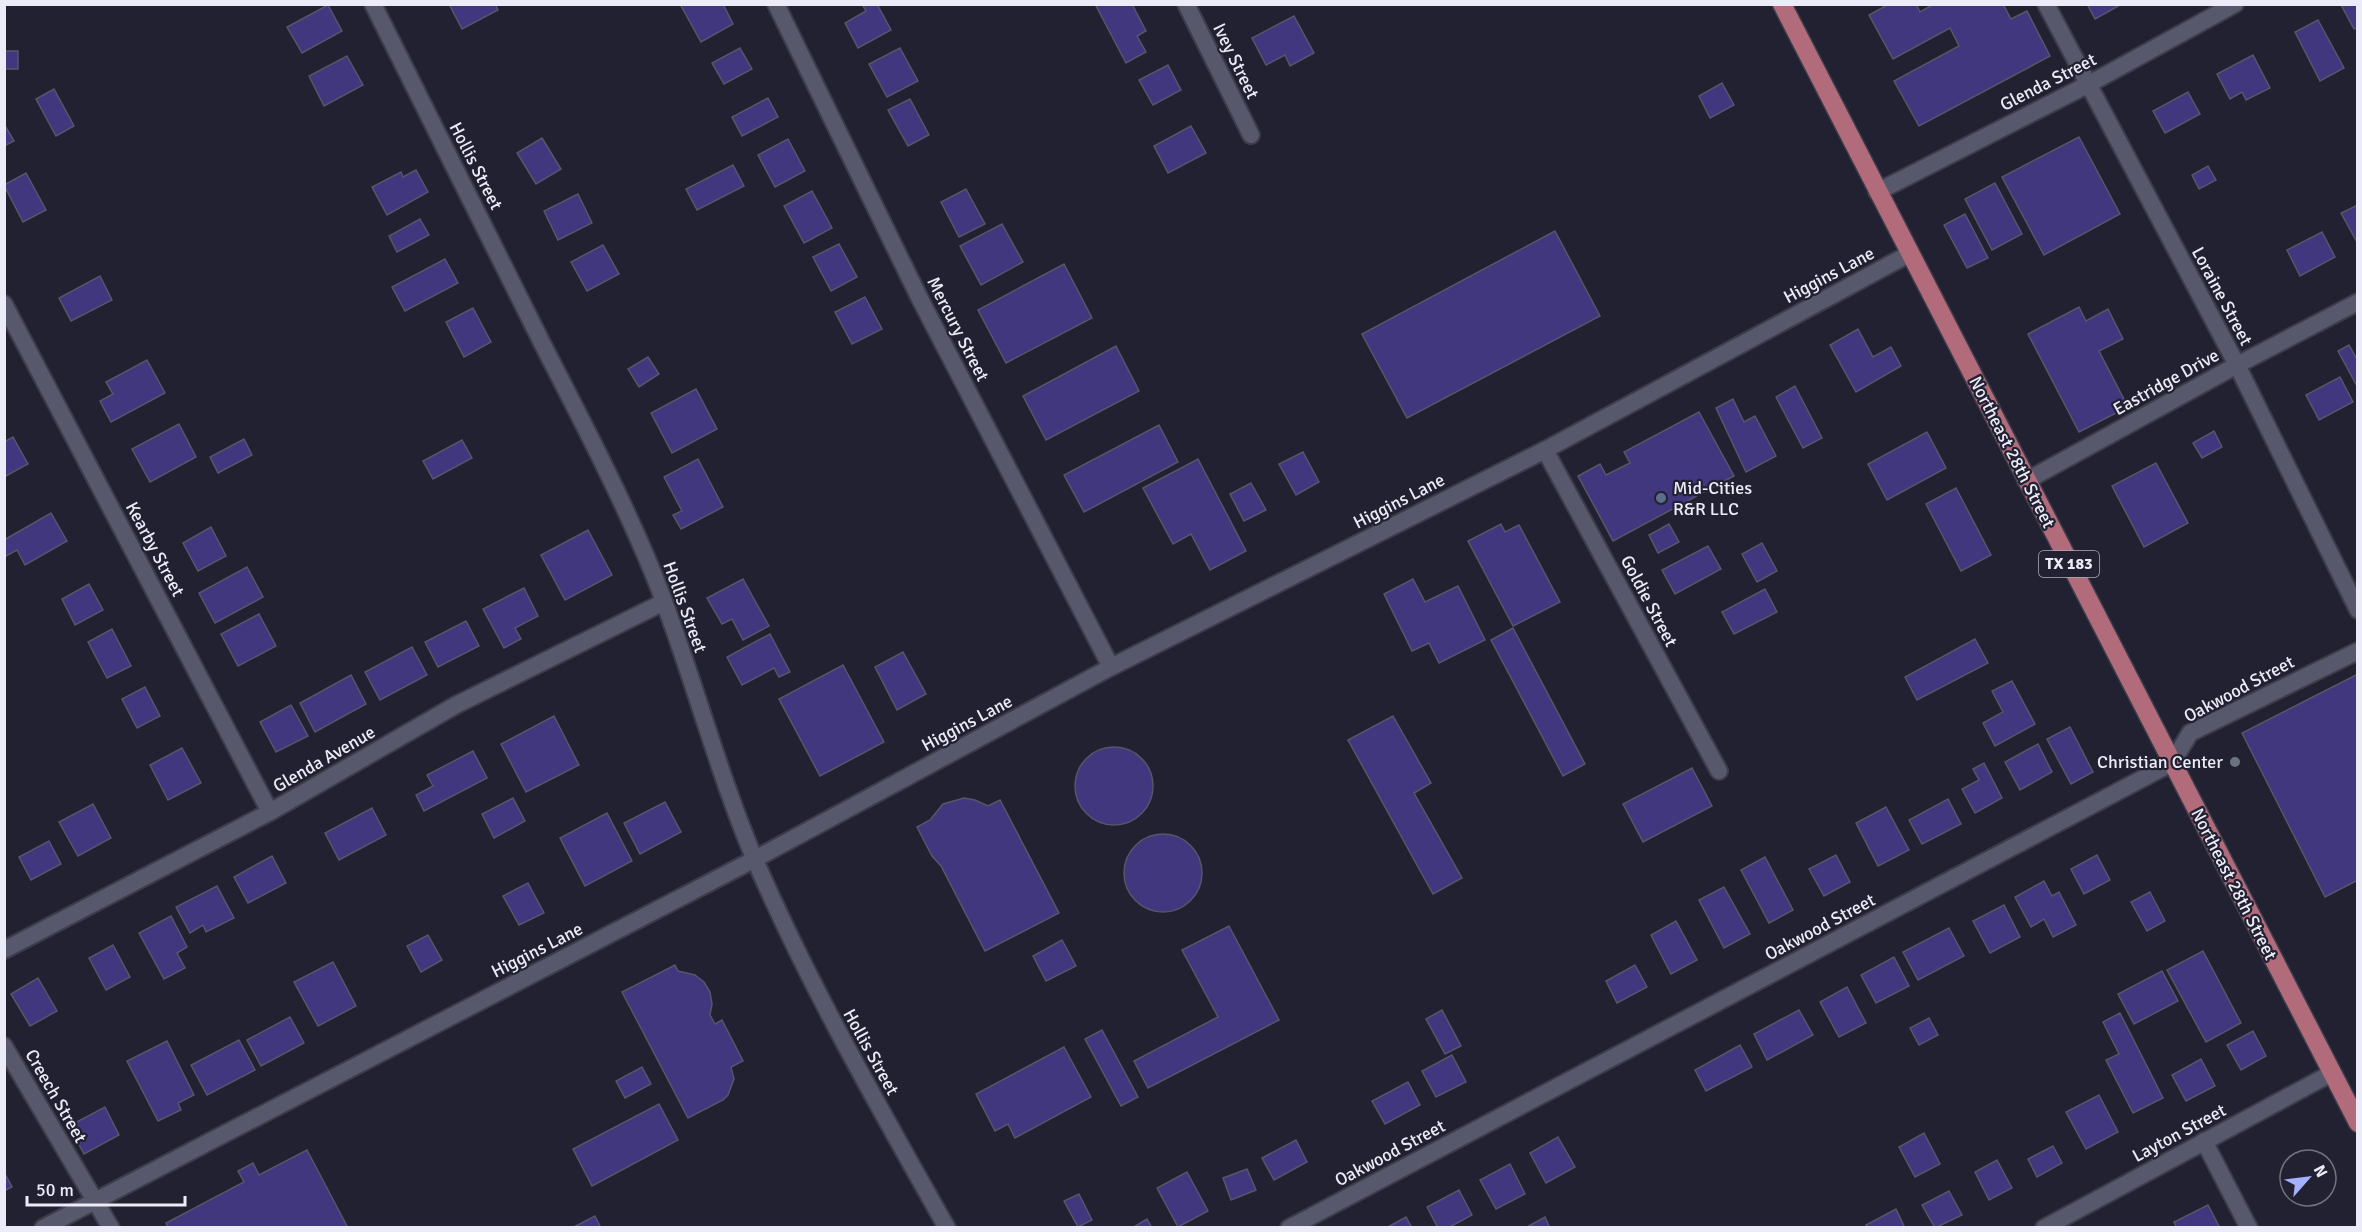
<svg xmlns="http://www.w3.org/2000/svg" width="2362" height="1232" font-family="Signika,sans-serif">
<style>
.building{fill:#40377e;stroke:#56566a;stroke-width:1.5}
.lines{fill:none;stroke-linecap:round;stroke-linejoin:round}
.minor-casing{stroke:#3c3c4a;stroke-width:20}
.primary-casing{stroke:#3c3c4a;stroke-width:21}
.minor{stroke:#58586c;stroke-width:16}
.primary{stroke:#b26b7a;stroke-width:18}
.service-dot{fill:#5c6f8a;stroke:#212132;stroke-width:2}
.worship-dot{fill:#6b7280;stroke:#212132;stroke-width:2}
.labels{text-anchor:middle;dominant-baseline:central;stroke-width:4.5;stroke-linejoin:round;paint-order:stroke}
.shield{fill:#212132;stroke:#aeafbc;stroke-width:1.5}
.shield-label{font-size:16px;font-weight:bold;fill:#ebecf7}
.street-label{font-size:18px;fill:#ebecf7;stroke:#212132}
.poi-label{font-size:18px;fill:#ebecf7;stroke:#212132;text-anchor:start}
</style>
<rect width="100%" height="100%" fill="#212132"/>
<g class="building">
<path d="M 449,4 L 495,4 L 498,10 L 462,29 Z"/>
<path d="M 680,4 L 723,4 L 733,24 L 701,42 Z"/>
<path d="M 862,4 L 877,4 L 891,30 L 858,48 L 845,23 L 866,11 Z"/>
<path d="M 1098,4 L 1132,4 L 1146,31 L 1137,36 L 1146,52 L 1126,63 L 1096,6 Z"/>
<path d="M 1889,4 L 1916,4 L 1920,12 L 1934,4 L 2003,4 L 2011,19 L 2027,11 L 2050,56 L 1919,126 L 1894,81 L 1959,46 L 1950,28 L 1893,59 L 1869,15 Z"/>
<path d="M 2087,4 L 2122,4 L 2095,19 Z"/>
<path d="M 2358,4 L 2358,28 L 2354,29 L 2341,5 Z"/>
<path d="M 328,5 L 342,31 L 302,53 L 287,27 Z"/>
<path d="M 1294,16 L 1314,53 L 1290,66 L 1285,55 L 1266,65 L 1252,38 Z"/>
<path d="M 2318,20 L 2344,68 L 2320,81 L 2295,32 Z"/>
<path d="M 740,48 L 752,69 L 724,84 L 712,63 Z"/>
<path d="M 900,48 L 918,81 L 887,97 L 869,64 Z"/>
<rect x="4" y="51" width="14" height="18"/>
<path d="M 2253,55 L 2270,88 L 2246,100 L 2242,92 L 2230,99 L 2217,74 Z"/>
<path d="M 347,56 L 363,85 L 324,106 L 309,76 Z"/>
<path d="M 1168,65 L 1181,90 L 1153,105 L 1139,80 Z"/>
<path d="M 1722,83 L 1734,105 L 1710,118 L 1699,96 Z"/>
<path d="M 54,89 L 74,126 L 56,136 L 36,99 Z"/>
<path d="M 2188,92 L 2200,114 L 2165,133 L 2153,111 Z"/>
<path d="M 768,98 L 778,117 L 742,136 L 732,117 Z"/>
<path d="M 910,99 L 929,135 L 908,146 L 888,110 Z"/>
<path d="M 4,124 L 14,141 L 4,146 Z"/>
<path d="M 1191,126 L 1206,153 L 1168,173 L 1154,146 Z"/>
<path d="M 2079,137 L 2120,214 L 2044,255 L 2002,177 Z"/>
<path d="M 542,138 L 561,169 L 536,184 L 517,153 Z"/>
<path d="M 788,139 L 805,171 L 775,187 L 758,155 Z"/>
<path d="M 733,165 L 744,186 L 697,210 L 686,189 Z"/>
<path d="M 2208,166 L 2216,180 L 2199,189 L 2192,175 Z"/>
<path d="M 416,170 L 428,192 L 387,215 L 372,187 L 401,172 L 403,177 Z"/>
<path d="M 26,173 L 46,210 L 23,222 L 4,185 Z"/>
<path d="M 1995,183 L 2022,234 L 1992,250 L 1965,199 Z"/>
<path d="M 966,189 L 985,224 L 959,237 L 941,202 Z"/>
<path d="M 812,191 L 832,228 L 804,243 L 784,206 Z"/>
<path d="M 578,194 L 592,223 L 558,240 L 544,211 Z"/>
<path d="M 2358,205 L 2358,244 L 2341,213 Z"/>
<path d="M 1965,214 L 1988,258 L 1967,268 L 1944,225 Z"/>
<path d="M 420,219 L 429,235 L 397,252 L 389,236 Z"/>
<path d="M 1002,224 L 1023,262 L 981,285 L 960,246 Z"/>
<path d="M 1555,231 L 1600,316 L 1407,418 L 1362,334 Z"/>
<path d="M 2322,232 L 2335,257 L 2300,276 L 2287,250 Z"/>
<path d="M 839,244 L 857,277 L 831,291 L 813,257 Z"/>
<path d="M 603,245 L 619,274 L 587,291 L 571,262 Z"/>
<path d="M 445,259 L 458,283 L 405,311 L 392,287 Z"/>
<path d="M 1064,264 L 1092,318 L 1006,363 L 978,310 Z"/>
<path d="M 100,276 L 112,300 L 71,321 L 59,298 Z"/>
<path d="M 865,297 L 882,329 L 852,344 L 835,312 Z"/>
<path d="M 2079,307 L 2086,321 L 2108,309 L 2123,339 L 2099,351 L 2128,407 L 2079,432 L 2028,334 Z"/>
<path d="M 473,308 L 491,342 L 464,357 L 446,322 Z"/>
<path d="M 1858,329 L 1873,357 L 1891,347 L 1901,366 L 1856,392 L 1830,345 Z"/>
<path d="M 2349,345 L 2358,361 L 2358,388 L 2338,351 Z"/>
<path d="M 1116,346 L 1139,391 L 1046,440 L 1023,396 Z"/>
<path d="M 648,357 L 659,374 L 639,387 L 628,369 Z"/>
<path d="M 147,360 L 165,393 L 111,422 L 100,401 L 113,394 L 106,382 Z"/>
<path d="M 2340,377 L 2353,402 L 2319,420 L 2306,395 Z"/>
<path d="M 1795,386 L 1822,438 L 1803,448 L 1776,397 Z"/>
<path d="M 696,389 L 717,429 L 672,453 L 651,413 Z"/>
<path d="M 1733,399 L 1744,422 L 1755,416 L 1776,456 L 1746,472 L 1716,408 Z"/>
<path d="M 1699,412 L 1734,476 L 1613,541 L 1578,476 L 1600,464 L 1606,475 L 1630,463 L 1624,452 Z"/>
<path d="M 179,424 L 196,457 L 150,482 L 132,449 Z"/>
<path d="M 1159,425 L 1178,462 L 1084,512 L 1064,475 Z"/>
<path d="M 2214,431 L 2222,447 L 2202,458 L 2193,443 Z"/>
<path d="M 1927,432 L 1946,468 L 1887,500 L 1868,464 Z"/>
<path d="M 13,437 L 28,464 L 4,477 L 4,442 Z"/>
<path d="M 244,439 L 252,455 L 218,473 L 210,457 Z"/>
<path d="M 462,440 L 472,458 L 433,479 L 423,461 Z"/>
<path d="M 1303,452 L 1319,482 L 1296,495 L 1279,464 Z"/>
<path d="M 698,459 L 723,507 L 681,529 L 673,515 L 682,511 L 664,477 Z"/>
<path d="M 1198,459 L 1246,551 L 1210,570 L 1191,534 L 1173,544 L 1143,488 Z"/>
<path d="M 2156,463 L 2188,523 L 2144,547 L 2112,486 Z"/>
<path d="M 1251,483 L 1266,510 L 1244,521 L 1230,494 Z"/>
<path d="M 1956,488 L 1991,555 L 1961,571 L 1926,504 Z"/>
<path d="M 51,513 L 67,541 L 25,565 L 17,550 L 4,557 L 4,540 Z"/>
<path d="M 1501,524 L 1505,532 L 1519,525 L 1560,602 L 1513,626 L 1468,541 Z"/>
<path d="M 1669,524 L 1679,542 L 1658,553 L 1649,535 Z"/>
<path d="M 211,527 L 226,556 L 198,571 L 183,543 Z"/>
<path d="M 588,530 L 612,575 L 565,600 L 541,555 Z"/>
<path d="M 1762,543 L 1777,571 L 1757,582 L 1742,554 Z"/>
<path d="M 1708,546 L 1721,569 L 1675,594 L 1662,570 Z"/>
<path d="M 247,567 L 263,597 L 215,623 L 199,593 Z"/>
<path d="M 743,579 L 769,626 L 743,640 L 732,619 L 722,624 L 707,598 Z"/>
<path d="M 1413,579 L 1425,602 L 1458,586 L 1485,640 L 1439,663 L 1429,643 L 1412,651 L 1384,594 Z"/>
<path d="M 89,584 L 103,610 L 75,625 L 62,599 Z"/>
<path d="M 524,588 L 538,616 L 515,628 L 521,639 L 504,648 L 483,609 Z"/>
<path d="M 1765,589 L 1777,612 L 1734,634 L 1722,612 Z"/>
<path d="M 259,614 L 276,646 L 238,666 L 221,634 Z"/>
<path d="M 466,621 L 479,646 L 438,667 L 425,642 Z"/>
<path d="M 1513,628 L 1585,764 L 1563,776 L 1491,640 Z"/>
<path d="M 112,629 L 131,666 L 107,678 L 88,642 Z"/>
<path d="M 770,634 L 790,672 L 779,677 L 774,668 L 742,685 L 727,657 Z"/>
<path d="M 1975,639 L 1988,663 L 1917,700 L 1905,677 Z"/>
<path d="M 412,647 L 427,675 L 380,700 L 365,672 Z"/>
<path d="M 903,652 L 926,694 L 897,710 L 875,667 Z"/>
<path d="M 843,665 L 884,742 L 820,776 L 779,699 Z"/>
<path d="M 2358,674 L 2358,880 L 2325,897 L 2242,733 Z"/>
<path d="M 351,675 L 366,704 L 315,732 L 300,703 Z"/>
<path d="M 2012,681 L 2035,724 L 1995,746 L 1983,723 L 2003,712 L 1992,691 Z"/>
<path d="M 145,687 L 160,716 L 137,728 L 122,699 Z"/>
<path d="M 291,705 L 308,736 L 276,752 L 260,722 Z"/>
<path d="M 554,716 L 579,765 L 526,792 L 501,744 Z"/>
<path d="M 1393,716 L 1431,783 L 1414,793 L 1462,878 L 1433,894 L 1348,740 Z"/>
<path d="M 2070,727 L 2093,772 L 2071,784 L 2047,739 Z"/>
<path d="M 2038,744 L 2052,772 L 2020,790 L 2005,762 Z"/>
<circle cx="1114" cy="786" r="39"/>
<path d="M 182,748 L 201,783 L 168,800 L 150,765 Z"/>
<path d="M 473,751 L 487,778 L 424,811 L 416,795 L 433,786 L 427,775 Z"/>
<path d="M 1984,763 L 2002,798 L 1975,813 L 1962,789 L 1979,780 L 1973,769 Z"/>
<path d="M 1692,768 L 1712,806 L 1643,842 L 1623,804 Z"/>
<path d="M 513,798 L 525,821 L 494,838 L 482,814 Z"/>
<path d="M 964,798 L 975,800 L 988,806 L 1000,800 L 1059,913 L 985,951 L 941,866 L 932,856 L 917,827 L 930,820 L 943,804 Z"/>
<path d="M 1948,799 L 1961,824 L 1922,844 L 1909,820 Z"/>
<path d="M 665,802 L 681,832 L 640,854 L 624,823 Z"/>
<path d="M 93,804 L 111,838 L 78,856 L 59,822 Z"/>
<path d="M 1886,807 L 1909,850 L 1878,866 L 1856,823 Z"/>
<path d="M 372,808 L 386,835 L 339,860 L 325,833 Z"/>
<path d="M 607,813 L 632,861 L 585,886 L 560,838 Z"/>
<circle cx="1163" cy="873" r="39"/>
<path d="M 49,841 L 61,864 L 31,880 L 19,857 Z"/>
<path d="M 1836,855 L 1850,882 L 1824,896 L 1809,869 Z"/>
<path d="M 2097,855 L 2110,880 L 2084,894 L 2071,869 Z"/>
<path d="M 272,856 L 286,883 L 248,903 L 234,877 Z"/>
<path d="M 1765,857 L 1793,910 L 1769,923 L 1741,870 Z"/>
<path d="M 2044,881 L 2052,896 L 2059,892 L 2076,925 L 2053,937 L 2044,919 L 2031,927 L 2015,897 Z"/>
<path d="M 528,883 L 544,913 L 519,925 L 503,896 Z"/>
<path d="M 217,886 L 234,918 L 206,932 L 203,925 L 190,933 L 176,907 Z"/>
<path d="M 1724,887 L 1750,934 L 1724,948 L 1699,900 Z"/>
<path d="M 2150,892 L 2165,921 L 2147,931 L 2131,902 Z"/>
<path d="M 2004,905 L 2020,937 L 1990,953 L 1973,921 Z"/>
<path d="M 171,916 L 187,947 L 177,953 L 185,968 L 164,979 L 139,933 Z"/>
<path d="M 1676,921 L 1697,960 L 1671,974 L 1651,935 Z"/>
<path d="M 1229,926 L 1279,1020 L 1148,1088 L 1134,1061 L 1218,1017 L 1182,950 Z"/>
<path d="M 1949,928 L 1964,956 L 1918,980 L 1903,952 Z"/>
<path d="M 428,935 L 442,960 L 421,972 L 407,946 Z"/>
<path d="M 1062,940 L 1076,966 L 1046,981 L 1033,956 Z"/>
<path d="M 113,945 L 130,977 L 106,990 L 89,958 Z"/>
<path d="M 2203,951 L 2241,1023 L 2206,1042 L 2167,970 Z"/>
<path d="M 1894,957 L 1909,986 L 1876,1003 L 1861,975 Z"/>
<path d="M 333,962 L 356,1006 L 318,1026 L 294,982 Z"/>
<path d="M 675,965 L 678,971 L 695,975 L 704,982 L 710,992 L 712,1004 L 710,1015 L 715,1024 L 722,1020 L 743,1061 L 731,1067 L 734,1079 L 728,1095 L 723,1100 L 688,1118 L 622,992 Z"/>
<path d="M 1635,965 L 1647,987 L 1617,1003 L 1606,981 Z"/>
<path d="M 2162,971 L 2178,1001 L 2134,1024 L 2118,994 Z"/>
<path d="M 38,978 L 57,1011 L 30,1026 L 11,994 Z"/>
<path d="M 1847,987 L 1866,1023 L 1839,1037 L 1820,1002 Z"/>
<path d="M 1442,1010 L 1461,1046 L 1445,1054 L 1426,1019 Z"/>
<path d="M 1799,1010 L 1813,1035 L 1767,1060 L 1754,1034 Z"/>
<path d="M 2120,1013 L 2163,1098 L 2133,1113 L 2106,1060 L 2119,1054 L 2103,1022 Z"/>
<path d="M 290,1017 L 304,1043 L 261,1066 L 247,1040 Z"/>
<path d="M 1929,1018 L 1938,1035 L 1919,1045 L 1910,1028 Z"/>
<path d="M 1102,1030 L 1138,1097 L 1121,1106 L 1085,1039 Z"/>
<path d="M 2253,1031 L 2266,1056 L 2241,1070 L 2227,1045 Z"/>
<path d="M 239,1040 L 255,1070 L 207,1095 L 191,1065 Z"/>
<path d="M 167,1041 L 194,1095 L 178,1103 L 181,1110 L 158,1121 L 127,1061 Z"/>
<path d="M 1740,1045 L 1752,1067 L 1706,1091 L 1695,1070 Z"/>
<path d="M 1064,1047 L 1091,1097 L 1015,1138 L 1008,1124 L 995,1131 L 976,1094 Z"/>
<path d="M 1452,1055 L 1466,1082 L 1436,1097 L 1422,1071 Z"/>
<path d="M 2201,1059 L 2215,1086 L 2186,1101 L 2172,1075 Z"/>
<path d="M 642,1067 L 651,1084 L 625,1098 L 616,1081 Z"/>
<path d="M 1408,1082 L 1420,1105 L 1385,1124 L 1372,1101 Z"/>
<path d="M 2099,1095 L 2118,1132 L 2086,1149 L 2066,1112 Z"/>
<path d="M 659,1104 L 678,1140 L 592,1186 L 573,1149 Z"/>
<path d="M 105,1107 L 119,1135 L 84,1154 L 69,1126 Z"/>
<path d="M 1924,1133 L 1940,1164 L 1915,1177 L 1899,1147 Z"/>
<path d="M 1558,1137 L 1575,1167 L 1546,1183 L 1530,1153 Z"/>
<path d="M 1296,1140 L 1307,1162 L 1274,1180 L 1262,1158 Z"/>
<path d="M 2053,1146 L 2062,1163 L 2037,1177 L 2028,1159 Z"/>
<path d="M 307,1150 L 348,1228 L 168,1228 L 166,1223 L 244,1182 L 238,1171 L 253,1163 L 259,1175 Z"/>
<path d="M 1997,1160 L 2012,1188 L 1989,1200 L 1975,1172 Z"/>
<path d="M 1510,1164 L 1525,1194 L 1496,1209 L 1480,1180 Z"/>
<path d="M 1247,1169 L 1256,1190 L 1231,1200 L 1223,1178 Z"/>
<path d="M 4,1172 L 12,1187 L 4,1191 Z"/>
<path d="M 1187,1172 L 1208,1211 L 1178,1227 L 1157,1188 Z"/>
<path d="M 1459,1190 L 1472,1215 L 1448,1228 L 1438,1228 L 1427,1207 Z"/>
<path d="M 1949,1191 L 1962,1215 L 1935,1228 L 1922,1205 Z"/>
<path d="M 1079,1194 L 1092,1220 L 1078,1227 L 1064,1201 Z"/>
<path d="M 2208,1205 L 2220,1228 L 2177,1228 L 2174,1222 Z"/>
<path d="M 1896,1209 L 1905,1228 L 1868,1228 L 1866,1225 Z"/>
<path d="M 595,1216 L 601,1228 L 572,1228 Z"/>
<path d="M 1406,1217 L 1412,1228 L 1386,1228 Z"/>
<path d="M 1545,1217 L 1550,1228 L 1527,1228 L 1527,1227 Z"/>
<path d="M 1147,1219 L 1152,1228 L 1132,1228 Z"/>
</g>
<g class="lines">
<defs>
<g id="minor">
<path d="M 373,4 C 430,118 487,232 543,345 C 582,421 623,499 655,578 C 692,671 716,768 755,860 C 810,987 879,1107 947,1228"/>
<path d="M 776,4 L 920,299 L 1111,667"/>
<path d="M 1186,4 L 1251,135"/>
<path d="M 2046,4 L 2237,365 L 2358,610"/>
<path d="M 1877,192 L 2089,84 L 2235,4"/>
<path d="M 4,304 L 270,812"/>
<path d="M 1545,450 L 1719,771"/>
<path d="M 2026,481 L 2237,365 L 2358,302"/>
<path d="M 4,950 L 270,812 L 456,705 L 664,602"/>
<path d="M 4,1046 L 111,1228"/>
<path d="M 2204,1141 L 2249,1228"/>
<path d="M 43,1228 L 755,859 L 1111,667 L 1545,450 L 1909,254"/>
<path d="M 1289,1228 L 2172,763 L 2190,733 L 2358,651"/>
<path d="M 2044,1228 L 2332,1073"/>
</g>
<path id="primary" d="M 1782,4 L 2358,1123"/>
</defs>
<use href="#minor" class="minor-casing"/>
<use href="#primary" class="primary-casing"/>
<use href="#minor" class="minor"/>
<use href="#primary" class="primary"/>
</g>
<circle class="service-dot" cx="1661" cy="498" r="6"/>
<circle class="worship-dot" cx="2235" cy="762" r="6"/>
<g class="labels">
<rect class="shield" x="2039" y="551" width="60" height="26" rx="4.5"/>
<g class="shield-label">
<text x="2069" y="564">TX 183</text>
</g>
<g class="street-label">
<text transform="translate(1236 61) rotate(64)">Ivey Street</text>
<text transform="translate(2048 82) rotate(-27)">Glenda Street</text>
<text transform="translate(476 166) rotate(63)">Hollis Street</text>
<text transform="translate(1829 275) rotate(-28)">Higgins Lane</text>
<text transform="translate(2222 296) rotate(62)">Loraine Street</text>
<text transform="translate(958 329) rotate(63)">Mercury Street</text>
<text transform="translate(2166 382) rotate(-29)">Eastridge Drive</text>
<text transform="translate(2012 452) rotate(63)">Northeast 28th Street</text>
<text transform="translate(1399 501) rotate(-27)">Higgins Lane</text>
<text transform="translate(155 549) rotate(62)">Kearby Street</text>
<text transform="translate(1649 601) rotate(62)">Goldie Street</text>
<text transform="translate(685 607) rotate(70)">Hollis Street</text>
<text transform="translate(2239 689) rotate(-28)">Oakwood Street</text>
<text transform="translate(967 723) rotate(-28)">Higgins Lane</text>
<text transform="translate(324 759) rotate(-30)">Glenda Avenue</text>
<text transform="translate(2234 884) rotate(63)">Northeast 28th Street</text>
<text transform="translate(1820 927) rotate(-28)">Oakwood Street</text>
<text transform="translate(537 950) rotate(-27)">Higgins Lane</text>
<text transform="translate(871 1052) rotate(61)">Hollis Street</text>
<text transform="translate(56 1096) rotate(60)">Creech Street</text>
<text transform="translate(2179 1133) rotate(-28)">Layton Street</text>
<text transform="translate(1390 1153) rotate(-28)">Oakwood Street</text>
</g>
<g class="poi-label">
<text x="1673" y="488">Mid-Cities<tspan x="1673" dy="21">R&amp;R LLC</tspan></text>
<text x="2223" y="762" text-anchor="end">Christian Center</text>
</g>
</g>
<rect width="2362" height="1232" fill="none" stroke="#ebecf7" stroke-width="12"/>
<g transform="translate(2308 1178) rotate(62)"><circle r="28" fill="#212132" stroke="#727281" stroke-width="1.5"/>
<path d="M0-4.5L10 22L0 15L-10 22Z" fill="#a5b1fc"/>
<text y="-9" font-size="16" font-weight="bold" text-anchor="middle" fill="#ebecf7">N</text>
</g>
<path d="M27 1196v9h158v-9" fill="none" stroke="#ebecf7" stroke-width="3"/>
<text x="36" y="1196" font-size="18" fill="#ebecf7" stroke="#212132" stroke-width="4.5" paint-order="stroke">50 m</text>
</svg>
